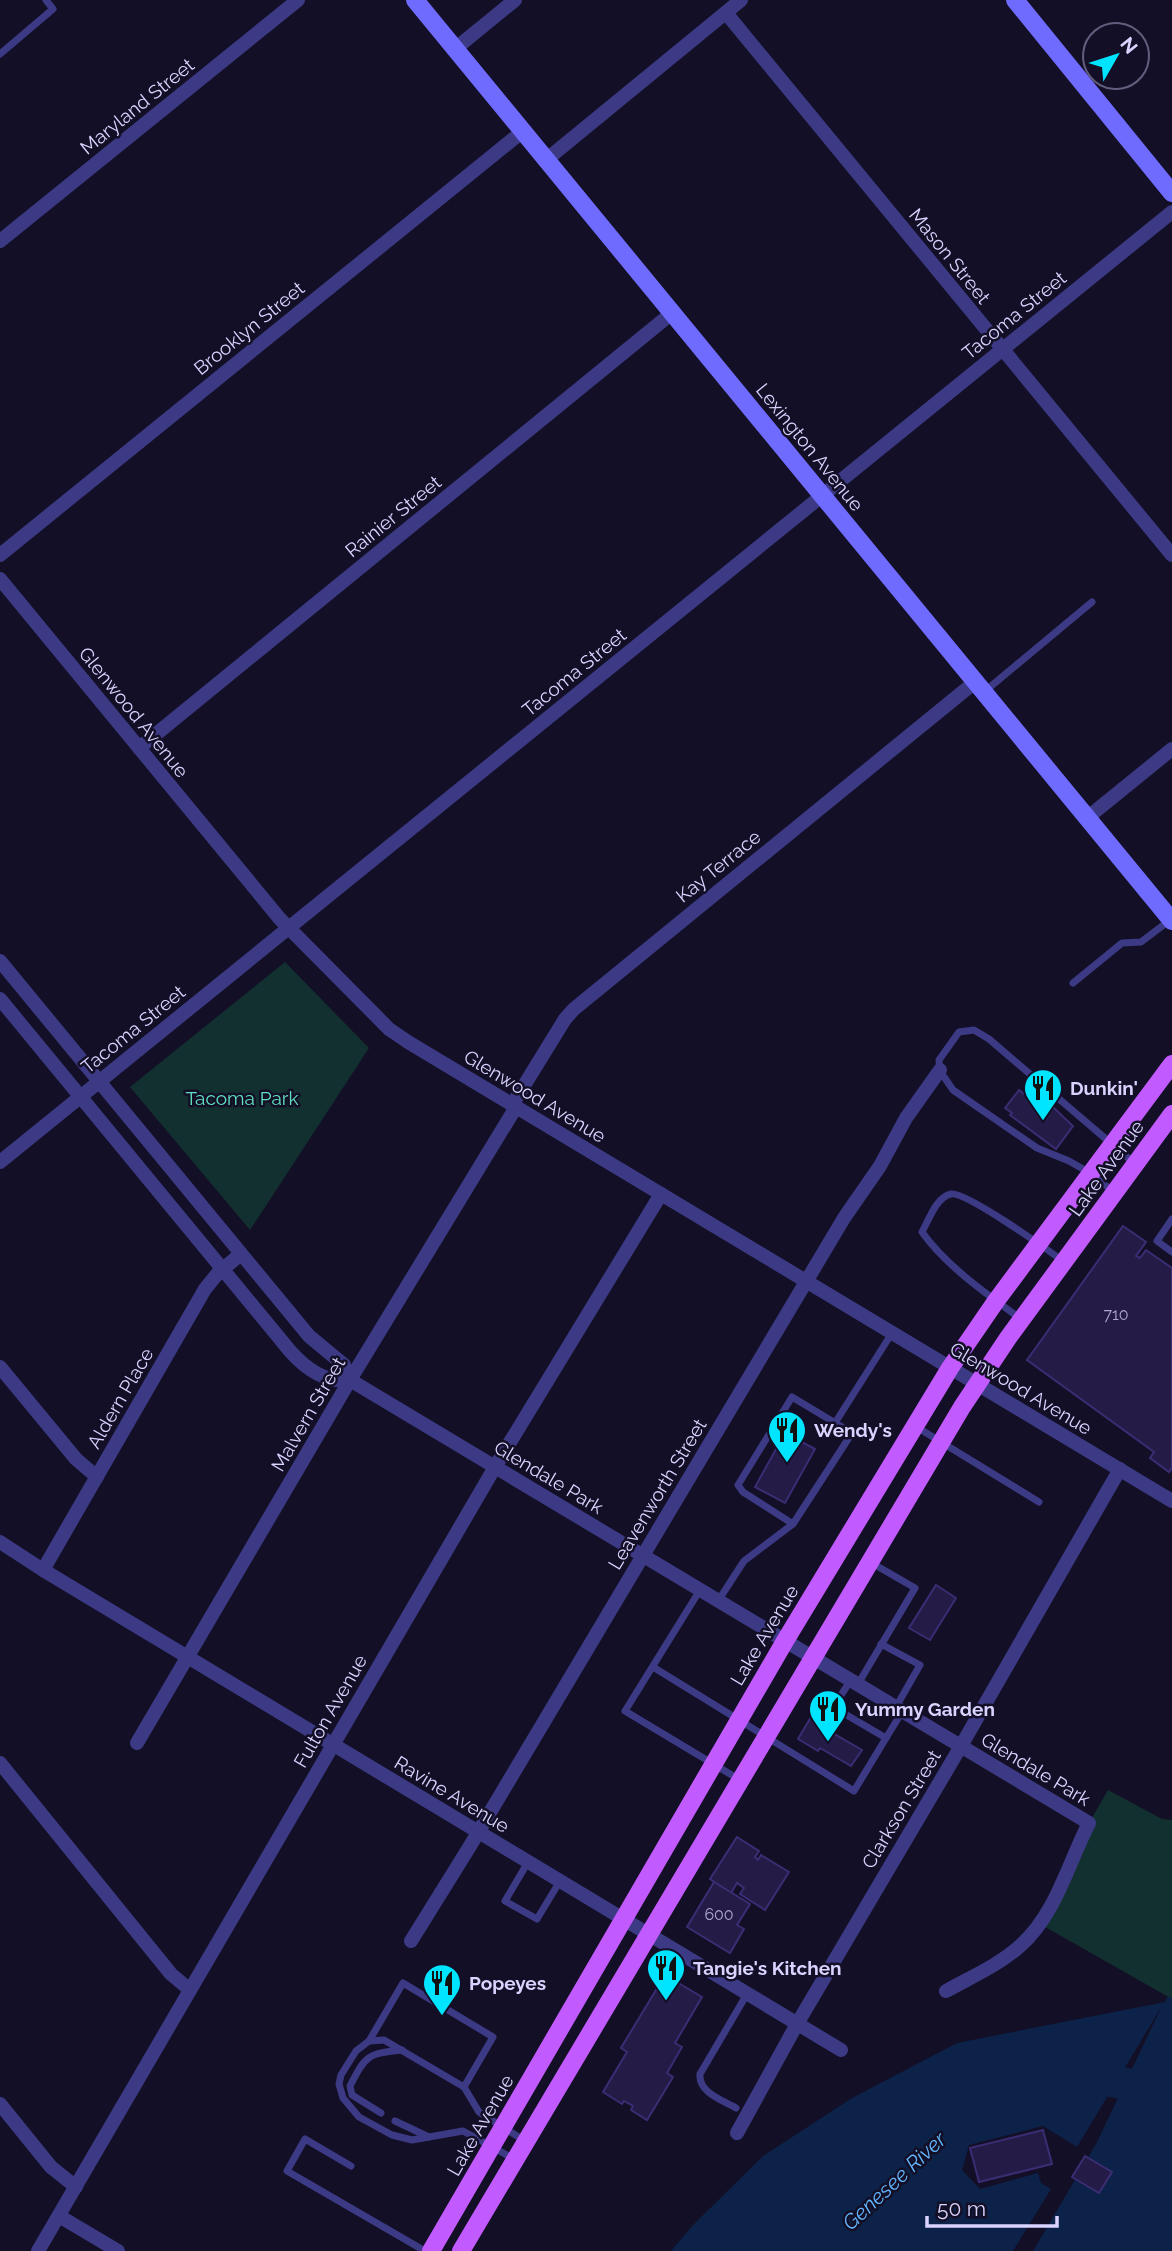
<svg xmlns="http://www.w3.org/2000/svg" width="1172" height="2251" font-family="Raleway,sans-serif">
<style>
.green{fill:#12302f}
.water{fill:#0c2248}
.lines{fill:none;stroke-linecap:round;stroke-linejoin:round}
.river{stroke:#0c2248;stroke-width:32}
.building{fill:#241b47;stroke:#3b2d73;stroke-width:2}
.lane{stroke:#3d3a85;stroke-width:7}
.street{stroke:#3d3a85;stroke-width:14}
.secondary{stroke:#6f6bff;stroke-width:18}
.primary{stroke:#c25bff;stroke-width:18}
.labels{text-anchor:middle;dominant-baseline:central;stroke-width:5;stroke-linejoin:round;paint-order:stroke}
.number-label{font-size:16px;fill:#aca6d1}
.street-label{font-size:19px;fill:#d9d4ff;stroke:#130f26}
.poi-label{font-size:19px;font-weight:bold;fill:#d9d4ff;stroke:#130f26;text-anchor:start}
.park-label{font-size:19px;fill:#5fe0c0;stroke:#130f26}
.water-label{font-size:21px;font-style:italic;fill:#62b6ff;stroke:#130f26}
</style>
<rect width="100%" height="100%" fill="#130f26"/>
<g class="green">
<path d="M 285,962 L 369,1048 L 250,1230 L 130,1087 Z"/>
<path d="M 1108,1790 L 1162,1819 L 1172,1820 L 1172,1999 L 1040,1924 L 1089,1823 Z"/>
</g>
<path class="water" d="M 1168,1996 L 1172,1999 L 1172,2251 L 1033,2251 L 1096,2144 L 1162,2006 L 1077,2147 L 1043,2126 L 969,2145 L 962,2170 L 980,2189 L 1038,2173 L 1041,2183 L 1051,2189 L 1013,2251 L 671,2251 L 693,2225 L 763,2156 L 852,2098 L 957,2043 L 1165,2002 Z"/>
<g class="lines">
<path class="river" d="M 1076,2080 C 1111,2076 1140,2087 1172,2101"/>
</g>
<g class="building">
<path d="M 1019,1090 L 1024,1094 L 1026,1091 L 1050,1109 L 1052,1106 L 1073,1126 L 1056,1149 L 1010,1115 L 1012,1113 L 1005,1108 Z"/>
<path d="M 1123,1226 L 1146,1242 L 1136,1256 L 1140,1258 L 1146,1250 L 1172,1268 L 1172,1468 L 1169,1472 L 1150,1458 L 1154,1452 L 1027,1360 Z"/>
<path d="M 785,1433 L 815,1449 L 785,1503 L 755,1487 Z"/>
<path d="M 936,1585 L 956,1598 L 930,1640 L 909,1628 Z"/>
<path d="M 811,1717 L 832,1729 L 831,1732 L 862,1750 L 851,1766 L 820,1748 L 818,1751 L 798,1739 Z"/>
<path d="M 737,1837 L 759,1851 L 755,1857 L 758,1860 L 761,1855 L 789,1872 L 765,1910 L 740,1894 L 744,1888 L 737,1883 L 731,1893 L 710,1879 Z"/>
<path d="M 714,1882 L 750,1904 L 737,1925 L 744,1929 L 730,1953 L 687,1927 Z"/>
<path d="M 665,1975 L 702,1997 L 675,2043 L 682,2047 L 667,2073 L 673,2077 L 647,2120 L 631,2110 L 633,2106 L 624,2101 L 622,2104 L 603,2092 L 627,2052 L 621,2048 Z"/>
<path d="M 1043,2130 L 1052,2164 L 979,2182 L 970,2148 Z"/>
<path d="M 1085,2156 L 1112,2172 L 1099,2193 L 1072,2177 Z"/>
</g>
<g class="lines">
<g class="lane">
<path d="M 0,54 L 53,9 L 46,0"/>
<path d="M 984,692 L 1092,602"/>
<path d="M 1073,983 L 1122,943 L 1141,942 L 1170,920"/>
<path d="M 1114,1192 L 1090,1173 L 1069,1161 L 1037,1148 L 953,1090 L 940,1071 L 939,1060 L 959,1032 L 974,1030 L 989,1039 L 1134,1163"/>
<path d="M 1172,1219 L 1157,1241 L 1172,1252"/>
<path d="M 1021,1319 C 988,1295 946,1266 922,1232 C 929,1220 936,1197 951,1194 C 965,1191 1048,1250 1063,1261"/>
<path d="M 835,1423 L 892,1333"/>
<path d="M 915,1426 L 1039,1502"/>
<path d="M 700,1590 L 625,1711 L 740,1780"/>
<path d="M 718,1601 L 744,1561 L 793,1524 L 852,1433 L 792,1397 L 738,1485 L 743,1492 L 793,1524"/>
<path d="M 881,1644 L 920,1665 L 896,1707"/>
<path d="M 653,1667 L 854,1791 L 886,1738 L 833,1707 L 851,1680"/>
<path d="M 858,1684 L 915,1588 L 870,1562"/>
<path d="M 886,1738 L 902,1712"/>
<path d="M 528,1862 L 505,1901 L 537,1919 L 560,1881"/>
<path d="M 369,2041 L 403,1983 L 493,2037 L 464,2087"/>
<path d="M 736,2108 C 722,2100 698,2092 700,2074 L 747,1994"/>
<path d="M 381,2113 L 352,2095 L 350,2086 C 366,2055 367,2054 402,2050"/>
<path d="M 395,2121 L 429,2137"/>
<path d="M 514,2159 L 463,2131 L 412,2140 L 392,2135 L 359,2117 L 343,2098 L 339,2084 L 341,2075 L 356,2051 L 369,2041 L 384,2040 L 464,2087 L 479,2112 L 525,2141"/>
<path d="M 351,2166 L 305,2139 L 287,2171 L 425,2251"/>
</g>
<g class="street">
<path d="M 726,13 L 1172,555"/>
<path d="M 455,49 L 515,0"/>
<path d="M 546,160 L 741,0"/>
<path d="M 0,241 L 298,0"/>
<path d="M 0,555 L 523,131"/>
<path d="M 0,579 L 280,919 L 389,1029 L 408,1042 L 1172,1501"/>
<path d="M 139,748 L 672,313"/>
<path d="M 1087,818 L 1172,749"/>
<path d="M 0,961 L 309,1336 L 344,1365 L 350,1380"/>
<path d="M 0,999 L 290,1351 C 306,1369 325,1383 350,1380 L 1089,1823 C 1068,1864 1056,1914 1020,1946 C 999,1965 971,1977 946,1991"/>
<path d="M 512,1105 L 565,1019 L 574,1009 L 975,682"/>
<path d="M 0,1162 L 1172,212"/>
<path d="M 0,1367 L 76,1459 L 97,1477"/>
<path d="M 0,1542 L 43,1570 L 841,2050"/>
<path d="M 43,1570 L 205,1289 L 218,1273 L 241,1254"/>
<path d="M 137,1743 L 350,1380 L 516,1107"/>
<path d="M 0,1763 L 171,1974 L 190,1990"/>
<path d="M 411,1941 L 470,1846 L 844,1218 L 880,1166 L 906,1118 L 940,1070"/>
<path d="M 0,2104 L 51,2167 L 76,2187"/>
<path d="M 737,2133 L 797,2024 L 961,1746 L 1120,1469"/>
<path d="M 59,2216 L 118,2251"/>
<path d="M 38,2251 L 495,1467 L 661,1194"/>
</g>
<g class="secondary">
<path d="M 415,0 L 1172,921"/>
<path d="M 1015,0 L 1172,193"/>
</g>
<g class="primary">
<path d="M 431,2251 L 785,1641 L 950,1368 L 996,1301 L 1172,1064"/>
<path d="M 461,2251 L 962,1407 L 1008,1338 L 1172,1114"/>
</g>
</g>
<defs>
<symbol id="restaurant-pin" viewBox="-11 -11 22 30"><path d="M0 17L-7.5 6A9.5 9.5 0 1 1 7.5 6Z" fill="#00e5ff" stroke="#130f26"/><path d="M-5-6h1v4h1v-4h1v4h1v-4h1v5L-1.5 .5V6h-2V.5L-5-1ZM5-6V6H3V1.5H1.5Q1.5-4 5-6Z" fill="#111"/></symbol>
</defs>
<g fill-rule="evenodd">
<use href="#restaurant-pin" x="1021" y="1066" width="44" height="60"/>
<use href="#restaurant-pin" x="765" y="1408" width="44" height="60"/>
<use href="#restaurant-pin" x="806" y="1687" width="44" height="60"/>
<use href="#restaurant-pin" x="644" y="1946" width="44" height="60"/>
<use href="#restaurant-pin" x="420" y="1961" width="44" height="60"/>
</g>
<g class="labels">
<g class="number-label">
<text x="1116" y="1314">710</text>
<text x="719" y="1914">600</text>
</g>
<g class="street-label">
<text transform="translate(137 106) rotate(-39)">Maryland Street</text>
<text transform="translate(950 256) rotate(51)">Mason Street</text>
<text transform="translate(1014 315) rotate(-39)">Tacoma Street</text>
<text transform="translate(249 328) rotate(-39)">Brooklyn Street</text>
<text transform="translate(810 447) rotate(51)">Lexington Avenue</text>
<text transform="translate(393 516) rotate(-39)">Rainier Street</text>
<text transform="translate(574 672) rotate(-39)">Tacoma Street</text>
<text transform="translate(134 712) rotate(51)">Glenwood Avenue</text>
<text transform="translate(718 866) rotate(-39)">Kay Terrace</text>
<text transform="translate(133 1029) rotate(-39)">Tacoma Street</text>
<text transform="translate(535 1096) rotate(31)">Glenwood Avenue</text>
<text transform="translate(1106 1168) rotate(-54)">Lake Avenue</text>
<text transform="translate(1021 1388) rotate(31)">Glenwood Avenue</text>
<text transform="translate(120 1398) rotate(-60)">Aldern Place</text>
<text transform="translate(308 1414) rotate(-60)">Malvern Street</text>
<text transform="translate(549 1477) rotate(31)">Glendale Park</text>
<text transform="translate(657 1494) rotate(-59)">Leavenworth Street</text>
<text transform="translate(764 1635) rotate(-59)">Lake Avenue</text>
<text transform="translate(330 1711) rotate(-60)">Fulton Avenue</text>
<text transform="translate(1036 1769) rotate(31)">Glendale Park</text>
<text transform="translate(452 1794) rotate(31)">Ravine Avenue</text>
<text transform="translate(901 1809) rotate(-59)">Clarkson Street</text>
<text transform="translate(480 2125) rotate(-60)">Lake Avenue</text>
</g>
<g class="poi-label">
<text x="1070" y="1088">Dunkin'</text>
<text x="814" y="1430">Wendy's</text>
<text x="855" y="1709">Yummy Garden</text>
<text x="693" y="1968">Tangie's Kitchen</text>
<text x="469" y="1983">Popeyes</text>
</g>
<g class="park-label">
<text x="242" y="1098">Tacoma Park</text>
</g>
<g class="water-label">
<text transform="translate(894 2181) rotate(-43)">Genesee River</text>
</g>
</g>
<g transform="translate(1116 56) rotate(51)"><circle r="33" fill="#130f26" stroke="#625e7d" stroke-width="2"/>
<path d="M0-5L12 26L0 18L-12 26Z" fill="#00e5ff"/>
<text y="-10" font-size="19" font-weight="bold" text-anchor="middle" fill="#d9d4ff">N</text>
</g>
<path d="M927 2216v10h130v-10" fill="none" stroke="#d9d4ff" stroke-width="3.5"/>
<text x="937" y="2216" font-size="21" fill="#d9d4ff" stroke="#130f26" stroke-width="5" paint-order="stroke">50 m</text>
</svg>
